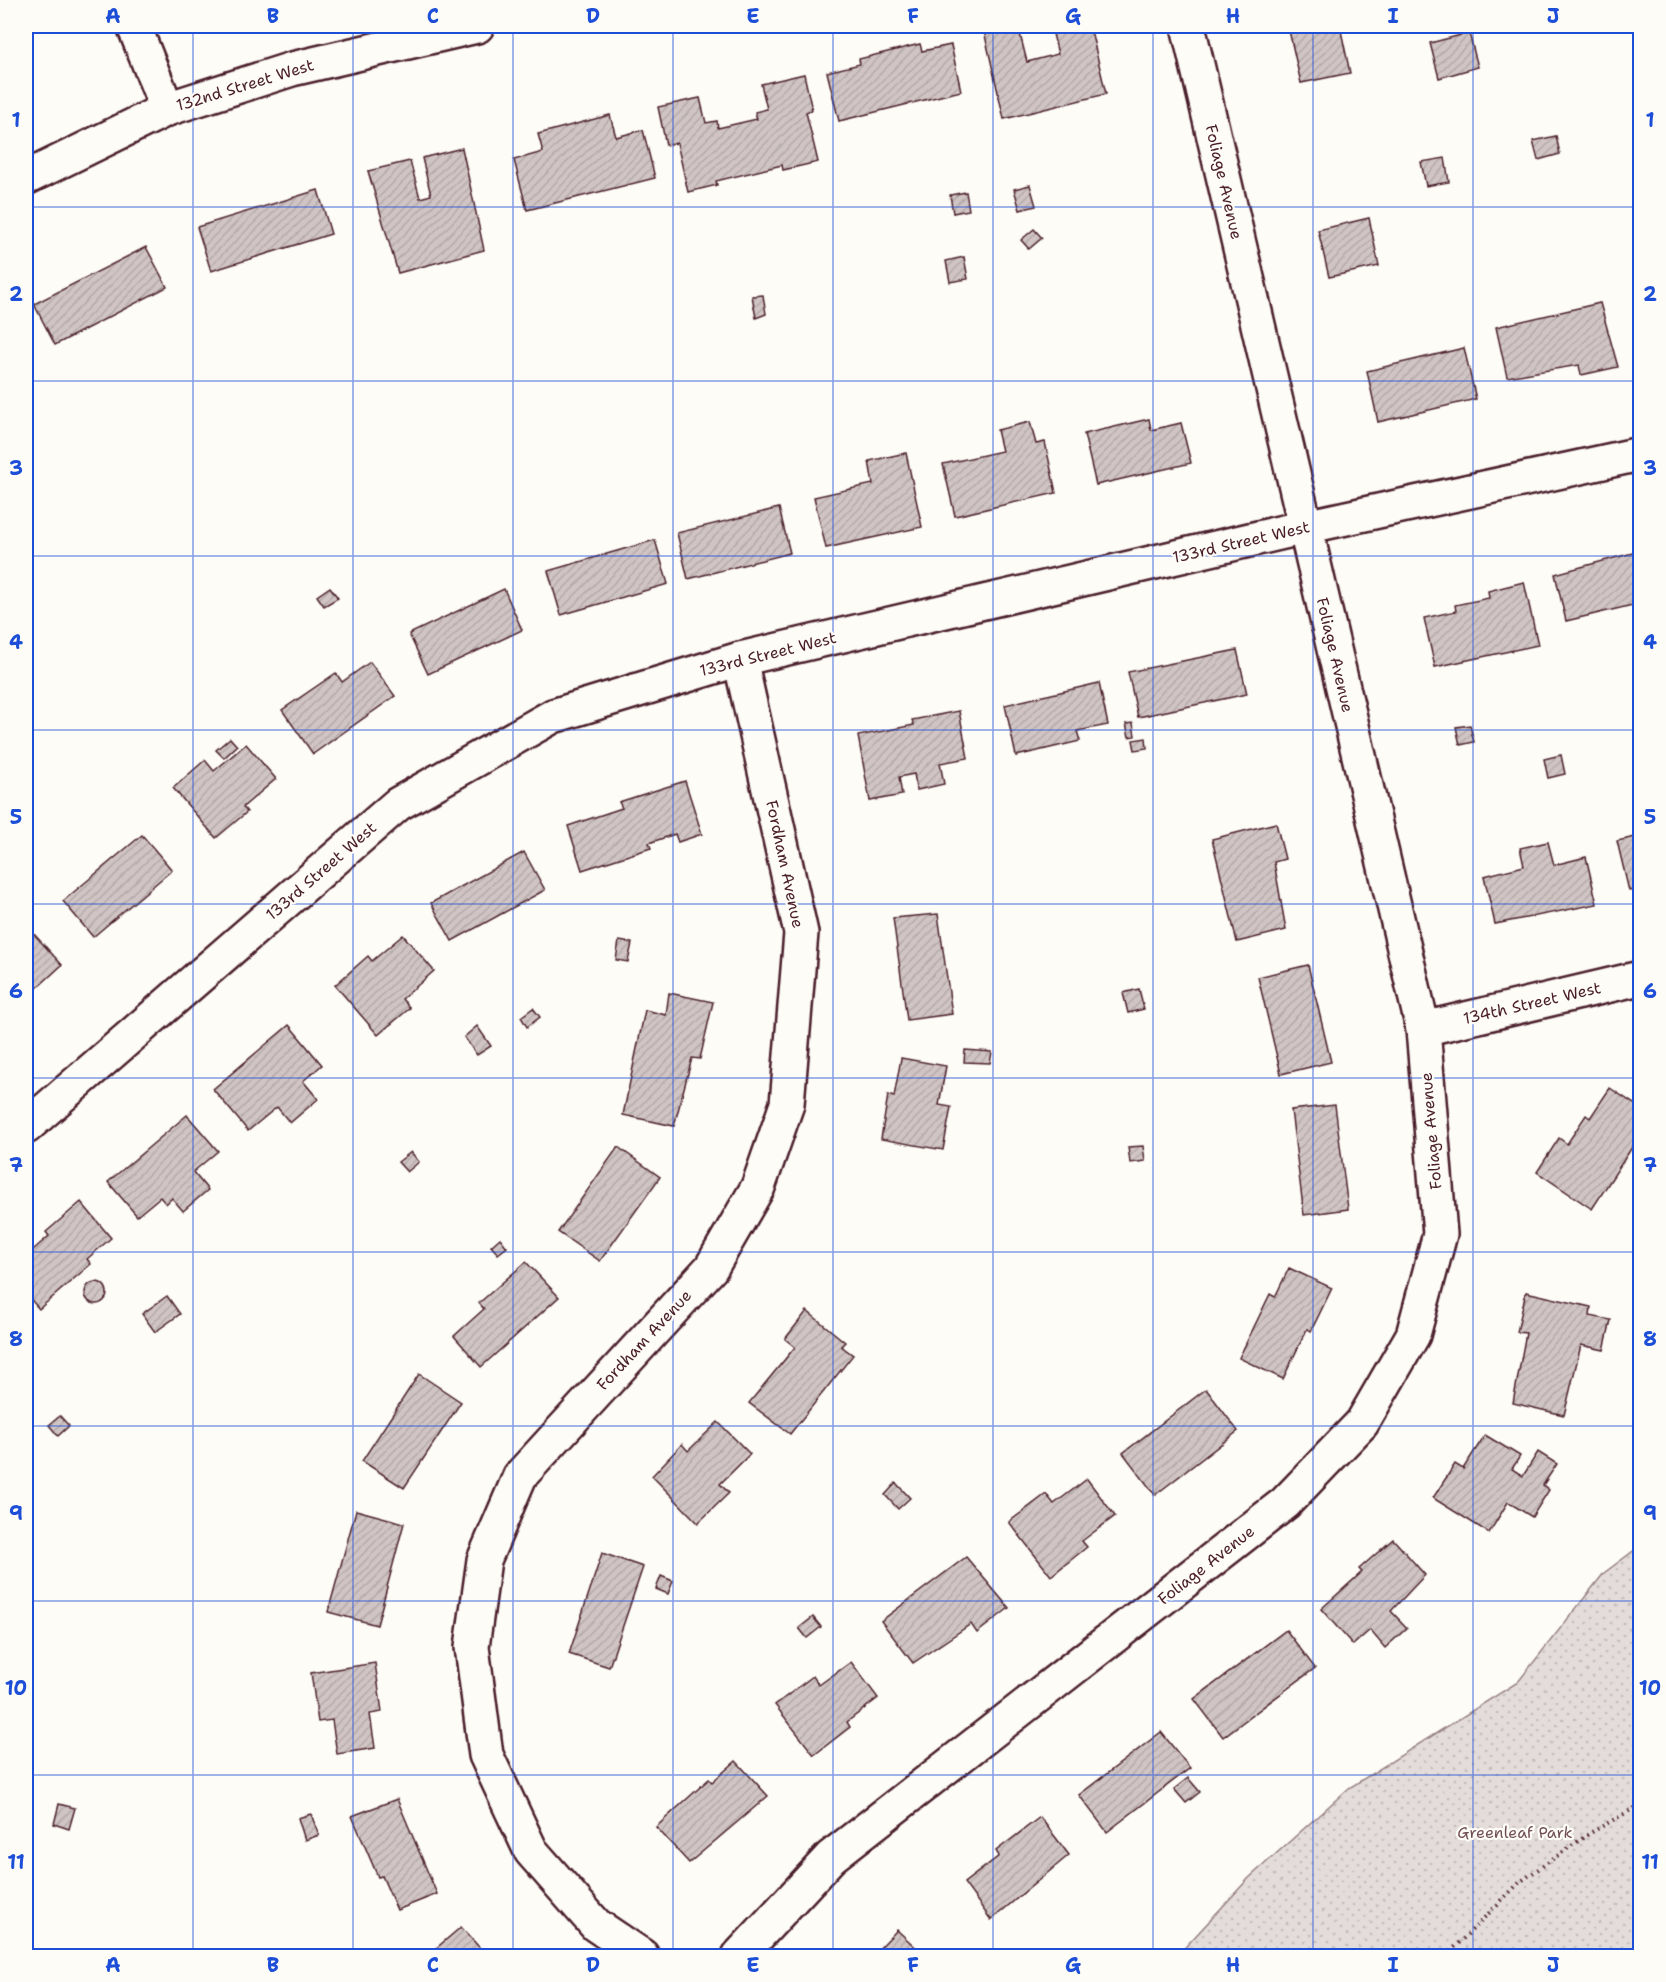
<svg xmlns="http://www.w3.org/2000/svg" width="1666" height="1982" font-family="'Shantell Sans',sans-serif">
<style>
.park{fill:url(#park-dots);stroke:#967e82;stroke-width:1.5}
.building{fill:url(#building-hatch);stroke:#4a1f2b;stroke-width:1.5}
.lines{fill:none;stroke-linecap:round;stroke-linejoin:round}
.minor-casing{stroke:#4a1f2b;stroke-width:38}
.tertiary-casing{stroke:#4a1f2b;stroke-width:38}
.path{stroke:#4a1f2b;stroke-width:4;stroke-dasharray:1.5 4.5;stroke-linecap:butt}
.minor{stroke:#fdfcf7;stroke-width:33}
.tertiary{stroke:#fdfcf7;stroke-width:33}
.grid{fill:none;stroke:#1d4ed8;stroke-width:1.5;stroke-opacity:0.55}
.labels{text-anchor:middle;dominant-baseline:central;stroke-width:4.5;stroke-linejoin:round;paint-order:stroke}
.street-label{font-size:16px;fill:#4a1f2b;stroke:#fdfcf7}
.park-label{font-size:16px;fill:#704e57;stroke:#fdfcf7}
.neatline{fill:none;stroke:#1d4ed8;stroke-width:2}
.grid-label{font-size:20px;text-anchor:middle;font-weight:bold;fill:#1d4ed8}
</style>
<defs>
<pattern id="park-dots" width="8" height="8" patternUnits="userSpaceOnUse" patternTransform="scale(1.5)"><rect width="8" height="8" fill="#e3dcda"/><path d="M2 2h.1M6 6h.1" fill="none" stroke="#c4bcbb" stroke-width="1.8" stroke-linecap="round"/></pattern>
<pattern id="building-hatch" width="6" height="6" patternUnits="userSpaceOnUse" patternTransform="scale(1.5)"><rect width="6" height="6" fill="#d0c5c4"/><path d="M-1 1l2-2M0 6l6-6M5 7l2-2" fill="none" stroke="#b4a9a9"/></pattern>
</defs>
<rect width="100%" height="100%" fill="#fdfcf7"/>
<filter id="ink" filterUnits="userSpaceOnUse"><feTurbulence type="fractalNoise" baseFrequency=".0167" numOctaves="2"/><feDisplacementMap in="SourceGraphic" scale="12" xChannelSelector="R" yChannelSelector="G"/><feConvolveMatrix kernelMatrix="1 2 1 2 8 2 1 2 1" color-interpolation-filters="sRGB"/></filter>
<g filter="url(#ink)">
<path class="park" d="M 1640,1546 L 1640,1956 L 1177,1956 L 1249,1878 L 1349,1788 L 1518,1682 L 1604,1573 Z"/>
<g class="building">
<path d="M 1005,26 L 1018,26 L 1027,62 L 1058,54 L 1051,26 L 1090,26 L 1106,94 L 1004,119 L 984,31 Z"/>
<path d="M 1288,26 L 1340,26 L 1350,73 L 1301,83 Z"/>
<path d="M 1469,33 L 1478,67 L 1439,78 L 1430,43 Z"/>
<path d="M 920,44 L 922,51 L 951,45 L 961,91 L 839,121 L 827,72 L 860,64 L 859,59 Z"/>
<path d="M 804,74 L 812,110 L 806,112 L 818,162 L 783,170 L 782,165 L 716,181 L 717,185 L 688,192 L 677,143 L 666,145 L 658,107 L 700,98 L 706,123 L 717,121 L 718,128 L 757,119 L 755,112 L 767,109 L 761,84 Z"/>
<path d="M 610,115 L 616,137 L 643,130 L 655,178 L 527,210 L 514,160 L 543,152 L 538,134 Z"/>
<path d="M 1556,136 L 1560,154 L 1538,160 L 1533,141 Z"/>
<path d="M 462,148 L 484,250 L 398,273 L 368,171 L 410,161 L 420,198 L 431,195 L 422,158 Z"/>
<path d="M 1445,158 L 1449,182 L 1426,186 L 1421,162 Z"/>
<path d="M 1030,185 L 1036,206 L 1020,210 L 1014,189 Z"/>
<path d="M 318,190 L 331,234 L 211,271 L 197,227 Z"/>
<path d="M 966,192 L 969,210 L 953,213 L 950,195 Z"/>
<path d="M 1369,218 L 1379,266 L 1329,277 L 1318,230 Z"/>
<path d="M 1034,229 L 1042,238 L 1029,249 L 1021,240 Z"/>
<path d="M 146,247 L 167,287 L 55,345 L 34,304 Z"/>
<path d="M 964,257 L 968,279 L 950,282 L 946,261 Z"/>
<path d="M 763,295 L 766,314 L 756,318 L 752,296 Z"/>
<path d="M 1600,303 L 1618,367 L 1581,375 L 1579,365 L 1507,377 L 1496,327 Z"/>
<path d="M 1464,348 L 1476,399 L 1378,422 L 1367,371 Z"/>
<path d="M 1149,419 L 1151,430 L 1181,423 L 1191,463 L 1096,485 L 1084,434 Z"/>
<path d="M 1030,422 L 1036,444 L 1045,442 L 1056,493 L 955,516 L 943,464 L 1002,451 L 997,430 Z"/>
<path d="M 906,453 L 922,527 L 826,548 L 814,497 L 873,484 L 869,461 Z"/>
<path d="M 779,508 L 790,553 L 688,579 L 677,533 Z"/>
<path d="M 655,540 L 668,584 L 561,615 L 548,571 Z"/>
<path d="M 1640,551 L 1640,598 L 1636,599 L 1637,604 L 1566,621 L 1555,574 Z"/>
<path d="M 1524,582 L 1538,645 L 1435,667 L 1424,618 L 1456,611 L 1455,605 L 1489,598 L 1488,591 Z"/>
<path d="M 330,587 L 338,598 L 324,606 L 317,596 Z"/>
<path d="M 504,589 L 522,630 L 428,674 L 409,634 Z"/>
<path d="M 1237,650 L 1247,694 L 1138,717 L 1128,672 Z"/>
<path d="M 370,662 L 395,696 L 313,754 L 282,710 L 336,673 L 342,682 Z"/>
<path d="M 1099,683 L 1108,725 L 1077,731 L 1080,741 L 1016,756 L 1005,705 Z"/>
<path d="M 959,711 L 968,758 L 940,763 L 944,784 L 917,790 L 914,774 L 899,777 L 902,795 L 870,801 L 858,736 L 914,725 L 912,720 Z"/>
<path d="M 1133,723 L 1135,736 L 1129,737 L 1126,724 Z"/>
<path d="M 1470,725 L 1474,742 L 1460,745 L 1456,727 Z"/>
<path d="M 230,738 L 237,746 L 224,758 L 216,750 Z"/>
<path d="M 1146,738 L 1147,748 L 1135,750 L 1133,740 Z"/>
<path d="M 246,744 L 276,779 L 243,807 L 247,812 L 216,838 L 173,788 L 205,760 L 214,771 Z"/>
<path d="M 1561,755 L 1565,774 L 1548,778 L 1544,759 Z"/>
<path d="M 685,781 L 702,834 L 678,842 L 675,834 L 649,843 L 651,848 L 582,870 L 568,826 L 622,808 L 619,802 Z"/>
<path d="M 1276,823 L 1285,859 L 1274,862 L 1286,930 L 1237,942 L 1212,839 Z"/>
<path d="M 142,835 L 172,870 L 93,937 L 63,901 Z"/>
<path d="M 1640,836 L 1640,889 L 1629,891 L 1617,841 Z"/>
<path d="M 1548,842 L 1554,865 L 1586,857 L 1597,904 L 1495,924 L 1484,876 L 1524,866 L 1520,848 Z"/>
<path d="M 524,852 L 545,890 L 452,941 L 431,903 Z"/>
<path d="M 938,914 L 952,1014 L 907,1020 L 893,918 Z"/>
<path d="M 33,933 L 62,965 L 26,998 L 26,940 Z"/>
<path d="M 403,935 L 434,971 L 402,999 L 410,1008 L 378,1035 L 335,985 L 368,956 L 372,961 Z"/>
<path d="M 619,941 L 632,943 L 628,962 L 616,960 Z"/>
<path d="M 1308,965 L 1331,1062 L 1281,1074 L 1258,977 Z"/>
<path d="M 1139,989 L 1144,1009 L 1128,1013 L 1123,993 Z"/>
<path d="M 669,993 L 713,1002 L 700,1059 L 692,1058 L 674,1126 L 623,1115 L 645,1010 L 666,1015 Z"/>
<path d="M 533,1008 L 540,1017 L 527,1027 L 521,1017 Z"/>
<path d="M 289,1025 L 322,1065 L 303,1081 L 318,1099 L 290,1123 L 277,1107 L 248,1131 L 213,1089 Z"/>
<path d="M 477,1026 L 491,1046 L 477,1055 L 464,1037 Z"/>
<path d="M 965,1050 L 992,1052 L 990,1063 L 964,1062 Z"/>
<path d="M 901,1058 L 946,1066 L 939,1105 L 951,1107 L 943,1150 L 881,1139 L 888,1095 L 894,1097 Z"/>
<path d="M 1610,1088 L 1640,1108 L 1640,1135 L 1592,1209 L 1537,1172 L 1559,1138 L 1567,1144 L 1586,1115 L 1590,1118 Z"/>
<path d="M 1335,1105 L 1348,1209 L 1304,1215 L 1291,1110 Z"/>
<path d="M 187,1115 L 218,1151 L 193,1172 L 208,1190 L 183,1211 L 172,1198 L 166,1204 L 160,1197 L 137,1216 L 108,1182 Z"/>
<path d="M 1143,1146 L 1145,1161 L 1130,1163 L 1128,1147 Z"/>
<path d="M 618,1147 L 660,1177 L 600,1261 L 558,1232 Z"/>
<path d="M 411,1152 L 419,1162 L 407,1172 L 398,1162 Z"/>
<path d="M 81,1202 L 111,1238 L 87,1259 L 91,1264 L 39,1309 L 26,1294 L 26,1256 L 49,1236 L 46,1232 Z"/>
<path d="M 500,1238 L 507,1247 L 498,1254 L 491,1246 Z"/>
<path d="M 526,1262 L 559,1297 L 481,1367 L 454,1336 L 484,1309 L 479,1303 Z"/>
<path d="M 1289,1268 L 1332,1288 L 1311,1331 L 1307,1329 L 1283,1379 L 1239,1358 L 1270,1294 L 1275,1297 Z"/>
<circle cx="96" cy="1293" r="11"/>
<path d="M 1526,1292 L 1591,1307 L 1590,1316 L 1611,1320 L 1604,1350 L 1581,1345 L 1564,1415 L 1513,1403 L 1526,1333 L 1517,1332 Z"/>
<path d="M 167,1296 L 180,1314 L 155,1332 L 142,1314 Z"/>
<path d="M 807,1311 L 845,1342 L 841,1346 L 853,1355 L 790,1434 L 749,1403 L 795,1347 L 785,1339 Z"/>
<path d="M 419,1374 L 461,1402 L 404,1488 L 362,1461 Z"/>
<path d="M 1206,1389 L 1238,1431 L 1155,1495 L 1123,1453 Z"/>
<path d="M 60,1416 L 69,1426 L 58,1436 L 49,1425 Z"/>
<path d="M 718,1422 L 750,1454 L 720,1484 L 729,1493 L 698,1523 L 652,1476 L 682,1444 L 688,1451 Z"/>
<path d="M 1485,1435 L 1520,1456 L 1512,1469 L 1523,1476 L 1538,1452 L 1557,1464 L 1543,1485 L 1549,1490 L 1532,1517 L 1508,1502 L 1489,1533 L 1433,1498 L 1455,1464 L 1463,1469 Z"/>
<path d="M 1087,1479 L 1115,1516 L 1082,1541 L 1087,1547 L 1051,1576 L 1009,1522 L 1046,1494 L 1054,1504 Z"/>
<path d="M 896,1483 L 910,1498 L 898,1509 L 885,1495 Z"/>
<path d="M 356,1510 L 404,1523 L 377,1625 L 328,1612 Z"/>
<path d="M 1393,1539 L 1425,1575 L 1391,1611 L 1407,1628 L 1385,1648 L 1370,1630 L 1353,1645 L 1321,1609 L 1362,1572 L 1359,1569 Z"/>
<path d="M 602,1553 L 643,1567 L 609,1667 L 569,1654 Z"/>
<path d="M 966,1557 L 1009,1608 L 977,1633 L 971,1624 L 913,1663 L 881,1621 Z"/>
<path d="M 661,1576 L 673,1581 L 668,1594 L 656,1589 Z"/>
<path d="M 813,1617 L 821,1627 L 807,1638 L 799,1628 Z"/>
<path d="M 1286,1630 L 1315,1668 L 1223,1737 L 1194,1699 Z"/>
<path d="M 851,1662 L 878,1698 L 847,1722 L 850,1727 L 814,1755 L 775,1705 L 813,1676 L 819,1685 Z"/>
<path d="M 375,1663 L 382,1712 L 370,1714 L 375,1748 L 337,1754 L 332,1720 L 318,1722 L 311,1673 Z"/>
<path d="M 1161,1732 L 1190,1768 L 1107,1832 L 1079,1795 Z"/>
<path d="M 736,1761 L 768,1796 L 689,1863 L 656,1827 L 709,1779 L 712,1782 Z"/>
<path d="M 1188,1778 L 1200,1792 L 1186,1803 L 1174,1789 Z"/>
<path d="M 397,1799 L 437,1894 L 397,1910 L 382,1876 L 378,1877 L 352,1816 Z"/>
<path d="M 59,1804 L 75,1808 L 69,1829 L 54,1824 Z"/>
<path d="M 311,1814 L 319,1835 L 305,1840 L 298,1818 Z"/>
<path d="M 1040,1817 L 1069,1855 L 991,1920 L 964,1883 L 999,1856 L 996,1851 Z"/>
<path d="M 461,1927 L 487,1956 L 427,1956 Z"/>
<path d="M 897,1930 L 925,1956 L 872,1956 Z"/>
</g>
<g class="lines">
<defs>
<g id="minor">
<path d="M 134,26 L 167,109"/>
<path d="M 1423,1029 L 1640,978"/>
<path d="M 26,1127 L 398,804 L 553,716 L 740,659 L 1305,527 L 1640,454"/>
<path d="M 642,1956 L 596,1925 L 531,1851 L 486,1755 L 472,1647 L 484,1560 L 520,1476 L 711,1268 L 758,1187 L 787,1104 L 801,933 L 740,659"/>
<path d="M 739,1956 L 831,1857 L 1285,1503 L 1362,1423 L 1413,1335 L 1440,1234 L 1423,1029 L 1188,26"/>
</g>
<path id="tertiary" d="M 26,178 L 167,109 L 292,69 L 477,26"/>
</defs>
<use href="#minor" class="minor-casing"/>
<use href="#tertiary" class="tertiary-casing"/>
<path class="path" d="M 1446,1956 L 1520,1882 L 1590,1833 L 1640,1805"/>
<use href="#minor" class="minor"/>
<use href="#tertiary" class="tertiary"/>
</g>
</g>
<path class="grid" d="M 193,26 L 193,1956M 353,26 L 353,1956M 513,26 L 513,1956M 673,26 L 673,1956M 833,26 L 833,1956M 993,26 L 993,1956M 1153,26 L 1153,1956M 1313,26 L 1313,1956M 1473,26 L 1473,1956M 26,207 L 1640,207M 26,381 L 1640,381M 26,556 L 1640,556M 26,730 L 1640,730M 26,904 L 1640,904M 26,1078 L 1640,1078M 26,1252 L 1640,1252M 26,1426 L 1640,1426M 26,1601 L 1640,1601M 26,1775 L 1640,1775"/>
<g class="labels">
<g class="street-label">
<text transform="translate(245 85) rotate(-17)">132nd Street West</text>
<text transform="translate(1224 182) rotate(77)">Foliage Avenue</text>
<text transform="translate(1241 542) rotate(-13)">133rd Street West</text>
<text transform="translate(768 654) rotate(-14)">133rd Street West</text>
<text transform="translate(1335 655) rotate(77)">Foliage Avenue</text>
<text transform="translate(785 864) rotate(78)">Fordham Avenue</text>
<text transform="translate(321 871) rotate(-41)">133rd Street West</text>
<text transform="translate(1532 1003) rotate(-13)">134th Street West</text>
<text transform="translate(1431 1131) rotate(-95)">Foliage Avenue</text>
<text transform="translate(644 1340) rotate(-47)">Fordham Avenue</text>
<text transform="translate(1206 1565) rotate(-38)">Foliage Avenue</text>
</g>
<g class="park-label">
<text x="1515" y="1832">Greenleaf Park</text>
</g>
</g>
<rect width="1666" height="1982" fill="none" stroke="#fdfcf7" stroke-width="66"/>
<rect x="33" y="33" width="1600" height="1916" class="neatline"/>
<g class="grid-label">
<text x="113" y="23">A</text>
<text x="273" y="23">B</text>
<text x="433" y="23">C</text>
<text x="593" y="23">D</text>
<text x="753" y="23">E</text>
<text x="913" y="23">F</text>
<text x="1073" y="23">G</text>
<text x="1233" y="23">H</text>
<text x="1393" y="23">I</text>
<text x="1553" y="23">J</text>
<text x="16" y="127">1</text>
<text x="1650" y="127">1</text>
<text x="16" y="301">2</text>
<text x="1650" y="301">2</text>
<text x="16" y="475">3</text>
<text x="1650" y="475">3</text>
<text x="16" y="649">4</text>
<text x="1650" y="649">4</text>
<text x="16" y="824">5</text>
<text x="1650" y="824">5</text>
<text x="16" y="998">6</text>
<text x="1650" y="998">6</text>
<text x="16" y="1172">7</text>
<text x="1650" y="1172">7</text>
<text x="16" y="1346">8</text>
<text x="1650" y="1346">8</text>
<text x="16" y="1520">9</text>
<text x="1650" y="1520">9</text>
<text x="16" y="1695">10</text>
<text x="1650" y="1695">10</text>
<text x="16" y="1869">11</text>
<text x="1650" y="1869">11</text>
<text x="113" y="1972">A</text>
<text x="273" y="1972">B</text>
<text x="433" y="1972">C</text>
<text x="593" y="1972">D</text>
<text x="753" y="1972">E</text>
<text x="913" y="1972">F</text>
<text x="1073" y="1972">G</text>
<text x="1233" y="1972">H</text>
<text x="1393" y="1972">I</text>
<text x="1553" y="1972">J</text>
</g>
</svg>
